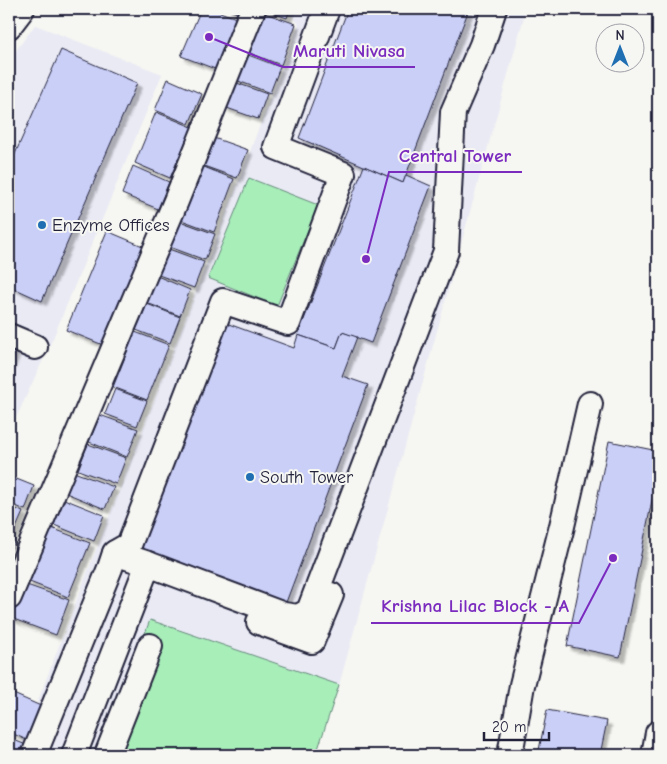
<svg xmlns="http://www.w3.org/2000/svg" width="667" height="764" font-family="'Comic Neue',sans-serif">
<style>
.built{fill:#e9eaf4}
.green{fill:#a8eeb9;stroke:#65887a}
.building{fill:#cacff8;stroke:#22223b;filter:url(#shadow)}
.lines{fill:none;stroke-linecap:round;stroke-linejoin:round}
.minor-casing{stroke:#22223b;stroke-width:28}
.minor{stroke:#f6f6f2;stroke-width:24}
.poi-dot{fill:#1f6fb2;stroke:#f6f6f2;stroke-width:2}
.labels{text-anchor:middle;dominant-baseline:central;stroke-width:4;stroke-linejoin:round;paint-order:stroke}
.poi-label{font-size:18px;fill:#22223b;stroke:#f6f6f2;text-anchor:start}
.leader{fill:none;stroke:#7b2cbf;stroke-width:2}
.callout-dot{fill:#7b2cbf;stroke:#f6f6f2;stroke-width:2}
.callout-label{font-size:19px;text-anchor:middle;font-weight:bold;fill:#7b2cbf;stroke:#f6f6f2;stroke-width:4;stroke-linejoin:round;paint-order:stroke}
</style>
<defs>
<filter id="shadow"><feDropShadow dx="4.5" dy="4.5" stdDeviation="1" flood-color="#0004"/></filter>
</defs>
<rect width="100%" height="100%" fill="#f6f6f2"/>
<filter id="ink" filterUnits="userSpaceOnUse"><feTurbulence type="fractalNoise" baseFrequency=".02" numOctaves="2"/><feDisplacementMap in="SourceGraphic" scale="10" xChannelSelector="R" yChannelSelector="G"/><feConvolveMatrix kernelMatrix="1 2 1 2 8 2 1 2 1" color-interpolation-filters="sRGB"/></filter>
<g filter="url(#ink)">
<g class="built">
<path d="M 295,9 L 526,9 L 339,685 L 150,620 L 99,755 L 17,755 L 299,24 L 292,17 Z"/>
<path d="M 35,25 L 162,74 L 53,338 L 9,433 L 9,60 Z"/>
</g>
<g class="green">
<path d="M 249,178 L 318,205 L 277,306 L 208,278 Z"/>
<path d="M 150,620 L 339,685 L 316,755 L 99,755 Z"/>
</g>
<g class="building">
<path d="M 201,9 L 212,9 L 236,18 L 215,69 L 181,56 Z"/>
<path d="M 226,9 L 239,9 L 237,13 Z"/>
<path d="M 262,9 L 290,9 L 287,18 Z"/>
<path d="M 348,9 L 469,9 L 403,183 L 299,138 Z"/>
<path d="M 262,12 L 296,24 L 281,65 L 247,52 Z"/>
<path d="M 61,50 L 137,83 L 42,301 L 9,286 L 9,162 L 11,163 Z"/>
<path d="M 243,53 L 280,67 L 270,93 L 233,79 Z"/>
<path d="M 168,79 L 202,94 L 189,124 L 155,110 Z"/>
<path d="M 234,82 L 267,94 L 258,119 L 224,107 Z"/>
<path d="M 156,112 L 192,127 L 170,178 L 135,163 Z"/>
<path d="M 211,137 L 248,150 L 237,178 L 201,165 Z"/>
<path d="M 199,165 L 234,179 L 214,232 L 179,219 Z"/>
<path d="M 133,166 L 169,182 L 158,209 L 122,194 Z"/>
<path d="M 364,166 L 403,183 L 406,175 L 431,186 L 371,343 L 342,332 L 336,348 L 298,335 Z"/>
<path d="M 177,220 L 215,234 L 205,260 L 167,246 Z"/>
<path d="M 107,231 L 145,247 L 103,345 L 66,330 Z"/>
<path d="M 166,248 L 204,262 L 194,288 L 156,274 Z"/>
<path d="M 157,276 L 190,290 L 180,316 L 147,303 Z"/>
<path d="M 147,304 L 180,317 L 170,343 L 136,330 Z"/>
<path d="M 226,323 L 294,348 L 298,335 L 336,348 L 342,332 L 357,337 L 342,376 L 368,385 L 285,605 L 140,548 Z"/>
<path d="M 135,332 L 169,345 L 147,400 L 113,387 Z"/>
<path d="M 9,346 L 16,349 L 9,368 Z"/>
<path d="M 115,389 L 147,401 L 137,426 L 105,414 Z"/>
<path d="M 100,415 L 138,429 L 127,457 L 89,442 Z"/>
<path d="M 609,441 L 658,451 L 658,471 L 620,657 L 567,646 Z"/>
<path d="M 88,444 L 126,458 L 116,484 L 78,470 Z"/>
<path d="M 74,472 L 114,487 L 105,509 L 66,493 Z"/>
<path d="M 9,476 L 34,486 L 25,510 L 9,503 Z"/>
<path d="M 64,499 L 104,515 L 94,541 L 54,525 Z"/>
<path d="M 9,506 L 23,512 L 13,535 L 9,533 Z"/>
<path d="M 49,527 L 90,543 L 68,597 L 27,581 Z"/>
<path d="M 9,537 L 15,539 L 9,555 Z"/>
<path d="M 24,584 L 69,600 L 56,635 L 11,618 Z"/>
<path d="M 9,692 L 43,707 L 29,741 L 9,732 Z"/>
<path d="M 547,710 L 607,721 L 600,755 L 538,755 Z"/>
<path d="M 9,738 L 31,747 L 27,755 L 9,755 Z"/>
</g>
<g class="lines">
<defs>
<g id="minor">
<path d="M 9,26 L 22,9"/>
<path d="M 9,336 L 35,347"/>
<path d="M 115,553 L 148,564 L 284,615 L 298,617 L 309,611 L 446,251 L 453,112 L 482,45 L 494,9"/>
<path d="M 9,597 L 176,201 L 253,9"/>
<path d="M 259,622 L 312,641 L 331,595"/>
<path d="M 34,755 L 110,568 L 115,553 L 129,545 L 223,301 L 288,323 L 343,174 L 276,147 L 327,9"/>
<path d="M 74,755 L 148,564"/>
<path d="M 107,755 L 150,646"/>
<path d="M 510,755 L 522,685 L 562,526 L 590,404"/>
<path d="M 654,755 L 658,733"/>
</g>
</defs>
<use href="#minor" class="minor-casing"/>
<use href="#minor" class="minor"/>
</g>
</g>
<g class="poi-dot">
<circle cx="42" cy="225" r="5"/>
<circle cx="250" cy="477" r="5"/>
</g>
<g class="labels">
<g class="poi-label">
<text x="52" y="225">Enzyme Offices</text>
<text x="260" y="477">South Tower</text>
</g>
</g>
<path class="leader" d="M209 37L283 67H415M366 259L389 172H522M613 558L579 623H371"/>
<g class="callout-dot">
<circle cx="209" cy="37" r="5"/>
<circle cx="366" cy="259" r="5"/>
<circle cx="613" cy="558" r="5"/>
</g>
<g class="callout-label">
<text x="349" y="57">Maruti Nivasa</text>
<text x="455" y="162">Central Tower</text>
<text x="475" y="612">Krishna Lilac Block - A</text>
</g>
<rect width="667" height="764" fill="none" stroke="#f6f6f2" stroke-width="30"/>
<rect x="15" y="15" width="637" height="734" fill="none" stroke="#22223b" stroke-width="2" filter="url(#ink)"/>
<g transform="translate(620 48)"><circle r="24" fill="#f6f6f2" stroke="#a1a1a9"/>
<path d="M0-4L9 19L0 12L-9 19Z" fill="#1f6fb2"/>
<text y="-8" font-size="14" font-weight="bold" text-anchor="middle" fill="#22223b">N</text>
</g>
<path d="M484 732v8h65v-8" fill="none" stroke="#22223b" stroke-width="2.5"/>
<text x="492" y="732" font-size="15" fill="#22223b" stroke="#f6f6f2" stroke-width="4" paint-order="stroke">20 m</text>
</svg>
